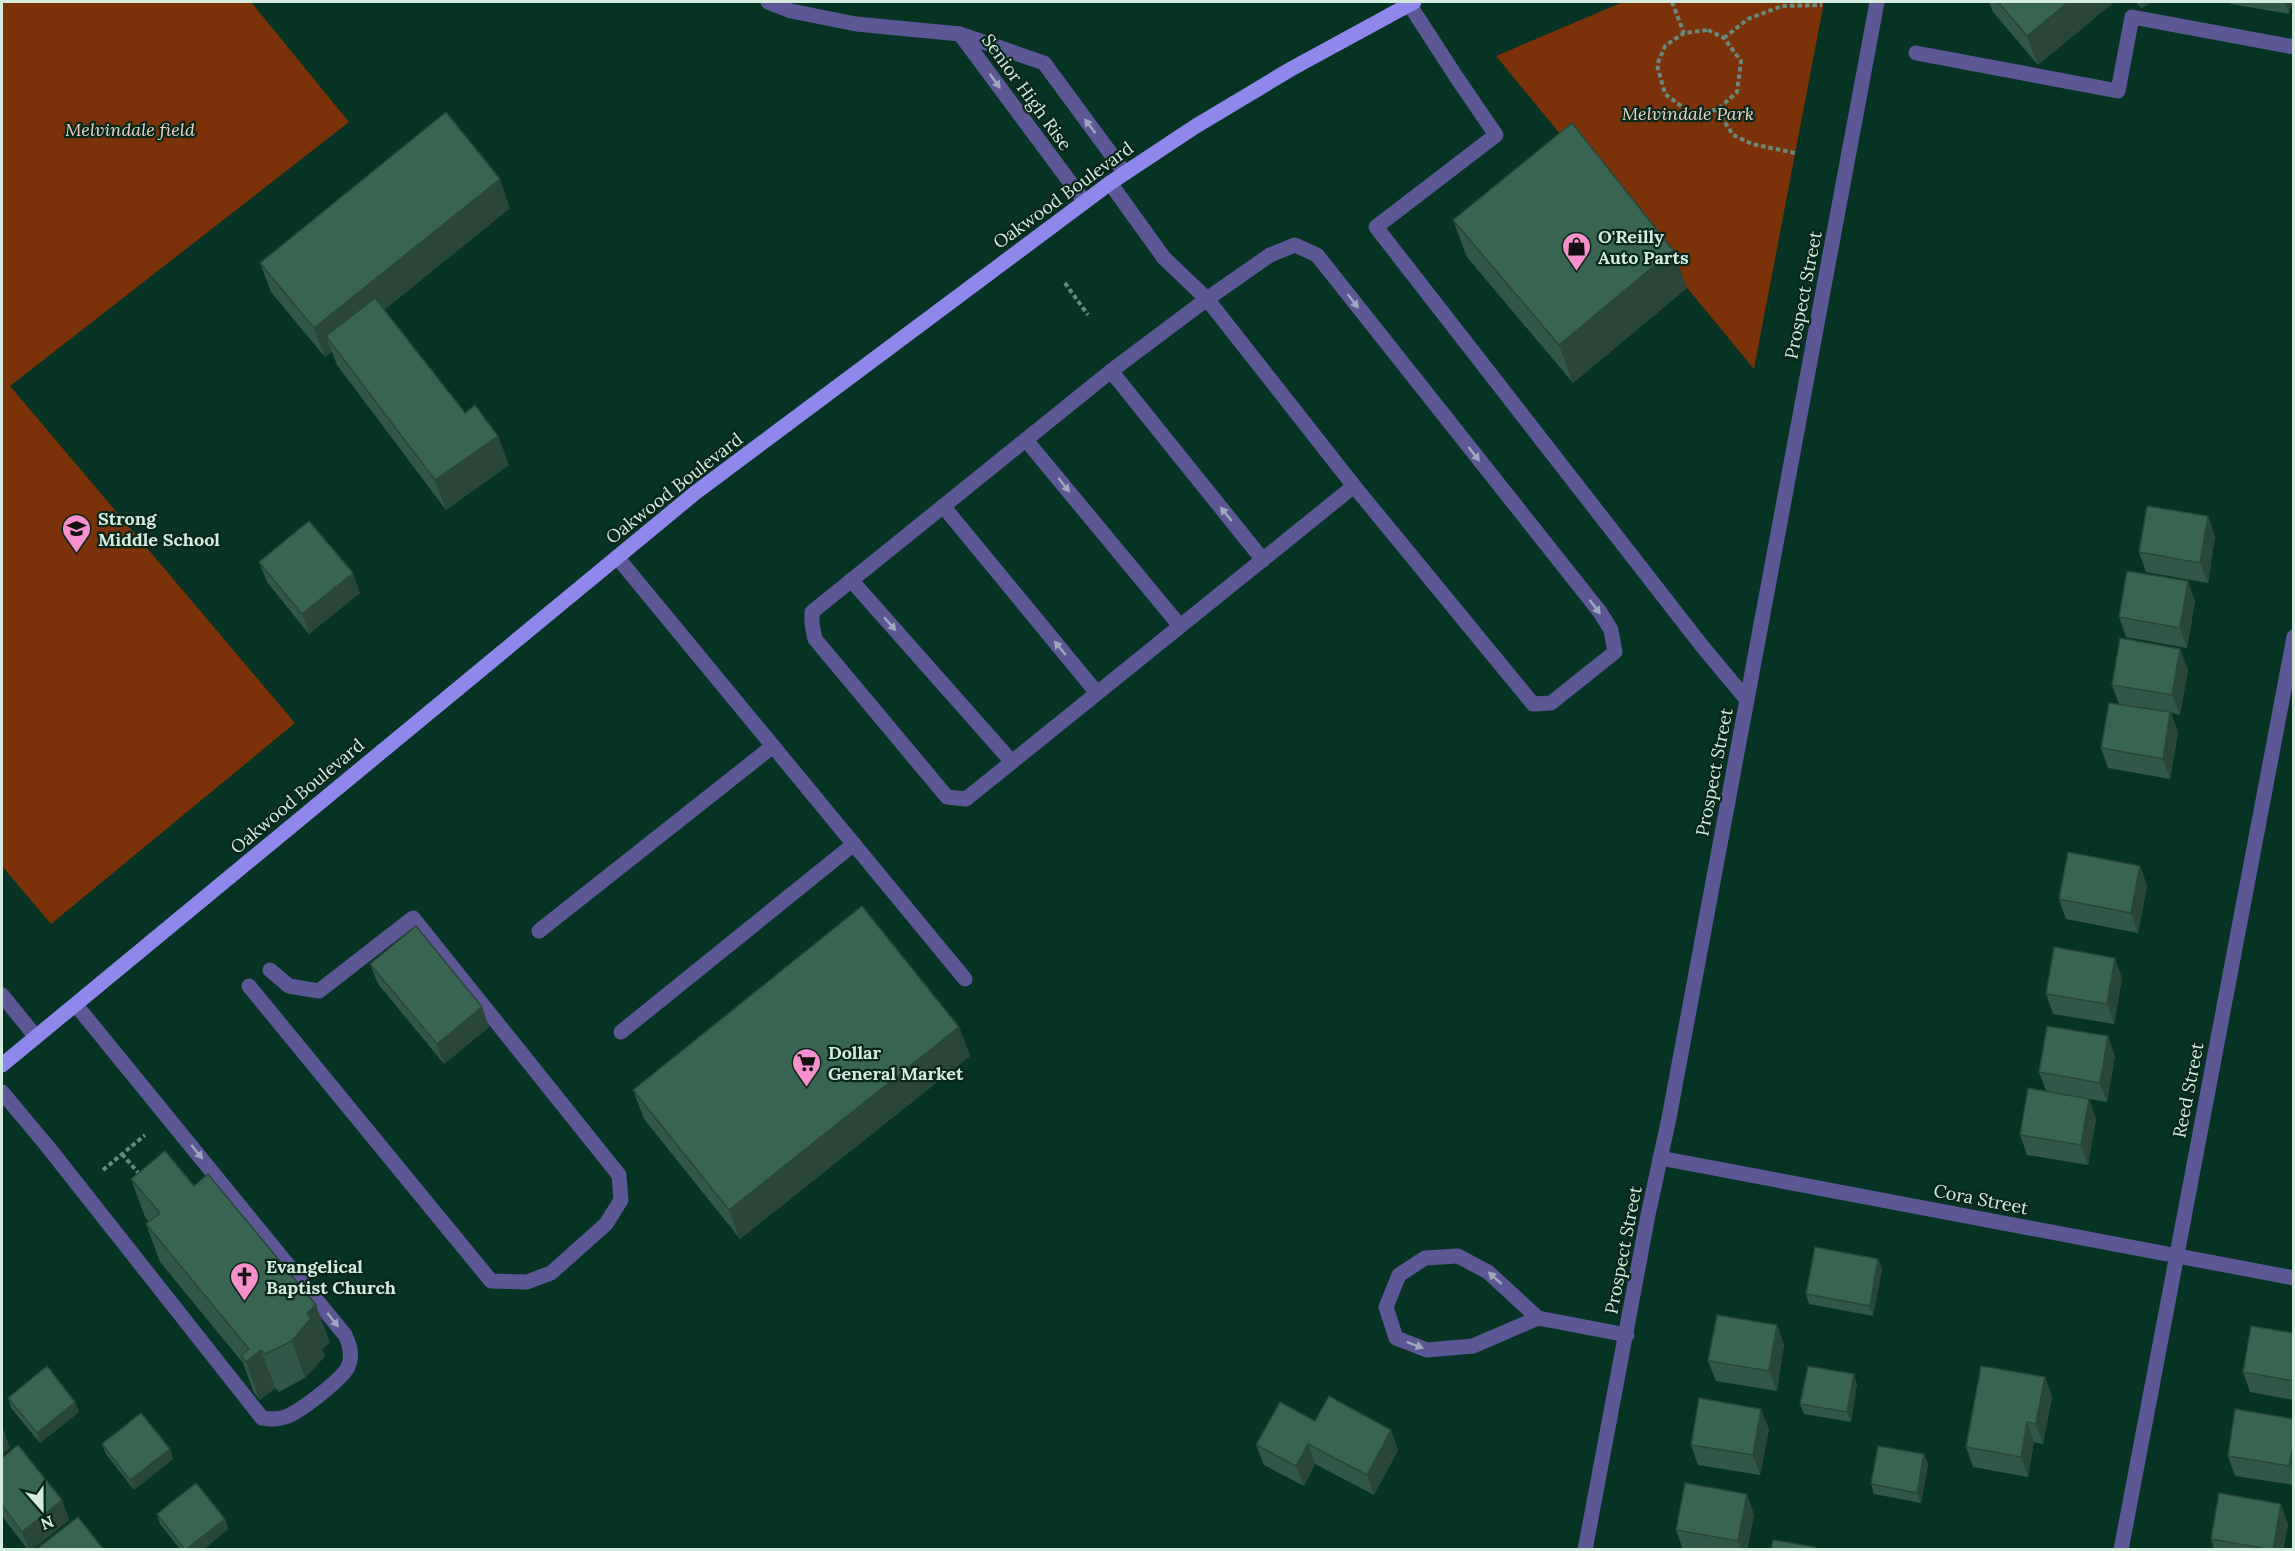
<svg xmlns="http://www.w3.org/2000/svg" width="2295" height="1551" font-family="Lora,serif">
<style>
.green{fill:#7b3208}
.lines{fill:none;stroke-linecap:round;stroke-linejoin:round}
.path{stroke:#688a7d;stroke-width:4;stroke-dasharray:4.5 3;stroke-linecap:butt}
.minor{stroke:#5c5895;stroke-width:15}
.major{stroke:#8e88ec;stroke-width:15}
.wall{fill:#325647}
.shaded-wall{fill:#294639}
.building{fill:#3a6452;stroke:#294639;stroke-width:1.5}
.oneway{fill:#9fa9be}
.labels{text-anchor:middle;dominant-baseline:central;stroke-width:4.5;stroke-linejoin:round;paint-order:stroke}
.street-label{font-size:18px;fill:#d5ebe0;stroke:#07271b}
.park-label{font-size:18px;font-style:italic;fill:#eed1c5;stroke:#07271b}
.poi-label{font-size:18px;font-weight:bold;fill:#d5ebe0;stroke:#07271b;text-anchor:start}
</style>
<rect width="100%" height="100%" fill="#063323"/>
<g class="green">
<path d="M 2,2 L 251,2 L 349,122 L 10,386 L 295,723 L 51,924 L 2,866 Z"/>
<path d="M 1623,2 L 1824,2 L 1754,369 L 1496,56 Z"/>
</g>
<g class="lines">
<g class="path">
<path d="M 1672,2 L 1684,33"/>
<path d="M 1708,30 L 1724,38 L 1741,61 L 1737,92 L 1717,110 L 1689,112 L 1665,94 L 1657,65 L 1665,46 L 1684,33 Z"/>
<path d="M 1724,38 L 1748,19 L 1782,6 L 1822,5"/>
<path d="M 1717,110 L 1733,135 L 1752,144 L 1795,153"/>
<path d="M 1065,283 L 1088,315"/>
<path d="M 122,1154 L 141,1176"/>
<path d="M 103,1170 L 145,1135"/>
</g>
<g class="minor">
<path d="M 768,2 L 791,11 L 856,24 L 960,34 L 1044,63 L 1125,173"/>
<path d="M 1409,4 L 1457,78 L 1496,135 L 1376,227 L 1702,646 L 1747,700"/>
<path d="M 960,34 L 1084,201"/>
<path d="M 1916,53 L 2118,91 L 2132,17 L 2294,47"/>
<path d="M 1110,183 L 1164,258 L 1207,299 L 1270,255 L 1295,245 L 1317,255 L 1600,612 L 1611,630 L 1615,652 L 1551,703 L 1533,704 L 1354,486 L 966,799 L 947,797 L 815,639 L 812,624 L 812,612 L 1111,371 L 1207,299 L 1354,486"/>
<path d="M 1111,371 L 1263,560"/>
<path d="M 1026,440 L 1180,626"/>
<path d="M 943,506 L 1097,693"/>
<path d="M 617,557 L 965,979"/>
<path d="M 851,580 L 1012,762"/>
<path d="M 539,931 L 773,746"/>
<path d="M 249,986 L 491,1281 L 527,1282 L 551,1273 L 606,1224 L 621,1200 L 619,1175 L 413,918 L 319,991 L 289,986 L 270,970"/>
<path d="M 2,995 L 36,1037"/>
<path d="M 621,1032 L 854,844"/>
<path d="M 2,1092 L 48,1147 L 262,1418 C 270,1419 277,1420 285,1417 C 300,1412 341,1380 348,1367 C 353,1356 350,1345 345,1335 L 76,1005"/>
<path d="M 1660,1158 L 2294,1278"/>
<path d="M 1538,1318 L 1473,1346 L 1427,1350 L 1396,1338 L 1386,1307 L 1399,1275 L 1425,1258 L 1458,1256 L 1488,1272 L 1538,1318 L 1627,1335"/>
<path d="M 1585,1550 L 1648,1215 L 1669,1118 L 1877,2"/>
<path d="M 2121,1550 L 2294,637"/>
</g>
<path class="major" d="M 2,1065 L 695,493 L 1110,183 L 1196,126 L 1291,69 L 1414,2"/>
</g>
<g class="wall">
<path d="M 1989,2 L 2114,2 L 2038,65 L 1993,12 Z"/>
<path d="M 2136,2 L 2151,2 L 2142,8 Z"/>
<path d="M 2231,2 L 2292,2 L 2289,14 L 2231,4 Z"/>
<path d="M 510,208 L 384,310 L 465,413 L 509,465 L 446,510 L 337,365 L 332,352 L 325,357 L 271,292 L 260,263 Z"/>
<path d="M 1453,220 L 1687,288 L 1573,383 L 1467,257 Z"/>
<path d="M 2215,536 L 2208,583 L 2146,572 L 2139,552 Z"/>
<path d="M 259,562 L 360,593 L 309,634 L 267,582 Z"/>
<path d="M 2195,601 L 2187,648 L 2126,637 L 2119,617 Z"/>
<path d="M 2188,669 L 2180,715 L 2171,713 L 2178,732 L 2170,779 L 2108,768 L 2101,748 L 2119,704 L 2112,685 Z"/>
<path d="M 2140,866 L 2147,886 L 2138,933 L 2066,919 L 2059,899 Z"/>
<path d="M 370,964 L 482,1007 L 489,1027 L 444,1064 L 378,984 Z"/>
<path d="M 2122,978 L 2114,1024 L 2053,1014 L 2046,994 Z"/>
<path d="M 959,1027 L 970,1056 L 740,1239 L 644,1119 L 633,1090 Z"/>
<path d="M 2115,1056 L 2107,1102 L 2089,1099 L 2096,1119 L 2088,1165 L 2027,1155 L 2020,1135 L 2046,1091 L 2039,1072 Z"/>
<path d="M 131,1179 L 194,1186 L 330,1342 L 322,1349 L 325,1356 L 305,1378 L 279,1392 L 275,1388 L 260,1400 L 254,1393 L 243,1363 L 160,1262 L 146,1224 L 149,1222 L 145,1217 Z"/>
<path d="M 1878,1259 L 1882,1269 L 1873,1316 L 1809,1304 L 1806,1294 Z"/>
<path d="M 1777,1325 L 1784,1345 L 1777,1391 L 1716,1381 L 1708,1361 Z"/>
<path d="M 2294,1333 L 2294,1400 L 2250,1392 L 2243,1372 Z"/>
<path d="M 2045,1377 L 2052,1397 L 2043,1444 L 2034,1442 L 2028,1477 L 1973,1467 L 1966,1447 Z"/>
<path d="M 1857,1384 L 1851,1422 L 1804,1414 L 1800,1404 Z"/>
<path d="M 8,1398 L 75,1402 L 79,1412 L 40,1443 L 11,1408 Z"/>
<path d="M 2294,1419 L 2294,1485 L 2235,1476 L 2228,1456 Z"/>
<path d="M 1315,1421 L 1398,1450 L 1374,1495 L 1315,1464 L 1304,1486 L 1264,1465 L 1256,1445 Z"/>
<path d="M 1769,1429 L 1760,1475 L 1698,1465 L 1691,1445 Z"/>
<path d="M 102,1444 L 170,1449 L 173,1459 L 134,1490 L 106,1454 Z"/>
<path d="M 1924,1454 L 1928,1464 L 1921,1503 L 1874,1494 L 1871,1484 Z"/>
<path d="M 2,1458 L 62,1500 L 69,1520 L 32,1550 L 28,1550 L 2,1516 Z"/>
<path d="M 157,1514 L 225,1519 L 228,1529 L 203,1550 L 181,1550 L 160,1524 Z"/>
<path d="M 1754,1514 L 1747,1550 L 1683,1550 L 1676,1530 Z"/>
<path d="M 2288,1524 L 2283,1550 L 2214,1550 L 2211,1539 Z"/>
</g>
<g class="shaded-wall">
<path d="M 2068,2 L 2114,2 L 2038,65 L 2027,36 Z"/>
<path d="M 2140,2 L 2151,2 L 2142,8 Z"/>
<path d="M 2285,2 L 2292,2 L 2289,14 Z"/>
<path d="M 500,179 L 510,208 L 336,349 L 326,336 L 332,352 L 325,357 L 314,328 Z"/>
<path d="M 1673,250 L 1687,288 L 1573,383 L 1559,345 Z"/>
<path d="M 498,436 L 509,465 L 446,510 L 435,480 Z"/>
<path d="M 2208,516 L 2215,536 L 2208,583 L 2200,563 Z"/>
<path d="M 353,573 L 360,593 L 309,634 L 302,614 Z"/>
<path d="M 2188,581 L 2195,601 L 2187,648 L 2180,628 Z"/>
<path d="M 2180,649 L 2188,669 L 2180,715 L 2172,695 Z"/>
<path d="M 2170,712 L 2178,732 L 2170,779 L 2163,759 Z"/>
<path d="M 2140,866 L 2147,886 L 2138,933 L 2131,913 Z"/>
<path d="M 2115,958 L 2122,978 L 2114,1024 L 2107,1004 Z"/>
<path d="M 482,1007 L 489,1027 L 444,1064 L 437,1044 Z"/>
<path d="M 959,1027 L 970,1056 L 740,1239 L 729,1210 Z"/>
<path d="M 2108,1036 L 2115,1056 L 2107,1102 L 2100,1083 Z"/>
<path d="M 2089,1099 L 2096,1119 L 2088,1165 L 2081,1145 Z"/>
<path d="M 1878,1259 L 1882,1269 L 1873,1316 L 1870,1306 Z"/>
<path d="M 316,1305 L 330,1342 L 322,1349 L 325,1356 L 305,1378 L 292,1341 L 307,1313 Z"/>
<path d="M 1777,1325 L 1784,1345 L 1777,1391 L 1769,1371 Z"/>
<path d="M 261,1350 L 275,1388 L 260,1400 L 246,1362 Z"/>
<path d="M 1854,1374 L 1857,1384 L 1851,1422 L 1847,1412 Z"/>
<path d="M 2045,1377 L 2052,1397 L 2043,1444 L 2036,1424 Z"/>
<path d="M 75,1402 L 79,1412 L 40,1443 L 37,1433 Z"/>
<path d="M 1761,1409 L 1769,1429 L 1760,1475 L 1753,1455 Z"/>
<path d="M 2027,1422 L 2034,1442 L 2028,1477 L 2021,1457 Z"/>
<path d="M 3,1428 L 10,1448 L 2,1455 L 2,1429 Z"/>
<path d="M 1391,1430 L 1398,1450 L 1374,1495 L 1367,1475 Z"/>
<path d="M 2294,1441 L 2294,1477 L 2289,1466 Z"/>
<path d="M 1308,1444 L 1315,1464 L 1304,1486 L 1296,1466 Z"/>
<path d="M 170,1449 L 173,1459 L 134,1490 L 130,1480 Z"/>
<path d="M 1924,1454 L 1928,1464 L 1921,1503 L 1917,1493 Z"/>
<path d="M 1747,1494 L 1754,1514 L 1747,1550 L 1741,1550 L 1738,1541 Z"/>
<path d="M 62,1500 L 69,1520 L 32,1550 L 29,1550 L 22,1532 Z"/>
<path d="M 2281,1504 L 2288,1524 L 2283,1550 L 2273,1550 Z"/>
<path d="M 225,1519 L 228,1529 L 203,1550 L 186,1550 Z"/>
</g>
<g class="building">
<path d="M 1998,2 L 2068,2 L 2027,36 Z"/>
<path d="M 446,112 L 500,179 L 314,328 L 260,263 Z"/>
<path d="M 1572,123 L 1673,250 L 1559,345 L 1453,220 Z"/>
<path d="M 375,298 L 465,413 L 475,405 L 498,436 L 435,480 L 326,336 Z"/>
<path d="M 2147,506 L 2208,516 L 2200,563 L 2139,552 Z"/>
<path d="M 309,521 L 353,573 L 302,614 L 259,562 Z"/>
<path d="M 2127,571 L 2188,581 L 2180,628 L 2119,617 Z"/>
<path d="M 2120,638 L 2180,649 L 2172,695 L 2112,685 Z"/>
<path d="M 2109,703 L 2170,712 L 2163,759 L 2101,748 Z"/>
<path d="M 2068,852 L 2140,866 L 2131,913 L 2059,899 Z"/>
<path d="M 862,906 L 959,1027 L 729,1210 L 633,1090 Z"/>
<path d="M 416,926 L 482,1007 L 437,1044 L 370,964 Z"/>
<path d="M 2054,947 L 2115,958 L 2107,1004 L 2046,994 Z"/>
<path d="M 2047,1026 L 2108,1036 L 2100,1083 L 2039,1072 Z"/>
<path d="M 2028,1088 L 2089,1099 L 2081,1145 L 2020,1135 Z"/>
<path d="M 165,1151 L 194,1186 L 208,1174 L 316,1305 L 307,1313 L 311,1318 L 292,1341 L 265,1354 L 261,1350 L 246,1362 L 241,1356 L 249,1349 L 146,1224 L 160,1213 L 131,1179 Z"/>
<path d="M 1815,1247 L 1878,1259 L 1870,1306 L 1806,1294 Z"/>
<path d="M 1717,1315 L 1777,1325 L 1769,1371 L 1708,1361 Z"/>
<path d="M 2251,1326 L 2294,1333 L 2294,1381 L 2243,1372 Z"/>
<path d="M 47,1366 L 75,1402 L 37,1433 L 8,1398 Z"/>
<path d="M 1808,1366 L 1854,1374 L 1847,1412 L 1800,1404 Z"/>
<path d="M 1981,1366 L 2045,1377 L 2036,1424 L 2027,1422 L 2021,1457 L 1966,1447 Z"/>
<path d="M 1329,1396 L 1391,1430 L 1367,1475 L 1308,1444 L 1296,1466 L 1256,1445 L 1280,1402 L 1315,1421 Z"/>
<path d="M 1699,1398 L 1761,1409 L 1753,1455 L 1691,1445 Z"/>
<path d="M 2235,1409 L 2294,1419 L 2294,1441 L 2289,1466 L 2228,1456 Z"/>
<path d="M 141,1413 L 170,1449 L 130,1480 L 102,1444 Z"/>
<path d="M 18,1445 L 62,1500 L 22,1532 L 2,1505 L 2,1458 Z"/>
<path d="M 1878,1446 L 1924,1454 L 1917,1493 L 1871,1484 Z"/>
<path d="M 196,1483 L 225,1519 L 185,1550 L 157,1514 Z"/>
<path d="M 1685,1483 L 1747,1494 L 1738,1541 L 1676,1530 Z"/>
<path d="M 2219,1493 L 2281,1504 L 2273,1550 L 2211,1539 Z"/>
<path d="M 78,1517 L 104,1550 L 39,1550 L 38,1548 Z"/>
<path d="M 1773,1540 L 1815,1547 L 1814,1550 L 1771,1550 Z"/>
</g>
<defs><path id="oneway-solid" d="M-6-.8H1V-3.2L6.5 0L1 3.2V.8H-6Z" transform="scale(1.5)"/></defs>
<g class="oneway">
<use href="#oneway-solid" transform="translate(995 81) rotate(54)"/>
<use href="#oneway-solid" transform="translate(1090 126) rotate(-127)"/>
<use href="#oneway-solid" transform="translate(1353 301) rotate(52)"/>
<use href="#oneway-solid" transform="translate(1474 454) rotate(52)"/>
<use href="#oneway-solid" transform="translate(1064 485) rotate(51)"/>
<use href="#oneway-solid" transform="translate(1226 514) rotate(-129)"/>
<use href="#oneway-solid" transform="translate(1595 607) rotate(53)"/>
<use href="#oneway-solid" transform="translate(890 624) rotate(49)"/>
<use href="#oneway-solid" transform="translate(1060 648) rotate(-129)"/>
<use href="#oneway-solid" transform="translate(197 1152) rotate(51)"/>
<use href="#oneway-solid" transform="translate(1495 1278) rotate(-138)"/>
<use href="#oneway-solid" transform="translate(333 1320) rotate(51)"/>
<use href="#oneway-solid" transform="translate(1415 1345) rotate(21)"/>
</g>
<defs>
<symbol id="shop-pin" viewBox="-11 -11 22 30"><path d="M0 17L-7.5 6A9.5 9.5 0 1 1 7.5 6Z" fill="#f790cd" stroke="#07271b"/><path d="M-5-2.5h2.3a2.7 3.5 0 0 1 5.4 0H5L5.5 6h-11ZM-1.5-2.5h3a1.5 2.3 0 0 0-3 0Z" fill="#111"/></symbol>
<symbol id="school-pin" viewBox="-11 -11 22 30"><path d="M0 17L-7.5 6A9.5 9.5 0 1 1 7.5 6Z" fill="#f790cd" stroke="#07271b"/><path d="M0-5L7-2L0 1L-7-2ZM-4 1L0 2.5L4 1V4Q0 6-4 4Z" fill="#111"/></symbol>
<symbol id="supermarket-pin" viewBox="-11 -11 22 30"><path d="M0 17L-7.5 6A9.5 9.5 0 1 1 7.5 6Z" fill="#f790cd" stroke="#07271b"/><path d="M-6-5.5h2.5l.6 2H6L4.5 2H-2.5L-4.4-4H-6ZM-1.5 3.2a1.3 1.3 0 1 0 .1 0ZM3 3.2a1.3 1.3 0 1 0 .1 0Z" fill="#111"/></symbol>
<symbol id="church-pin" viewBox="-11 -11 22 30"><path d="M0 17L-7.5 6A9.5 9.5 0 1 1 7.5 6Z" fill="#f790cd" stroke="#07271b"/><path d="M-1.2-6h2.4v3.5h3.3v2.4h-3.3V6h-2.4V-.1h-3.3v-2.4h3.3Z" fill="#111"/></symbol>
</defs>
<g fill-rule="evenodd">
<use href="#shop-pin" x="1560" y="230" width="33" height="45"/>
<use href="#school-pin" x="60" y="512" width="33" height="45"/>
<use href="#supermarket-pin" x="790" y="1046" width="33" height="45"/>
<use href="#church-pin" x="228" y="1260" width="33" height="45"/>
</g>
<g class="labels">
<g class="street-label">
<text transform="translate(1027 92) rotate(54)">Senior High Rise</text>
<text transform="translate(1063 195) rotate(-36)">Oakwood Boulevard</text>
<text transform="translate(1803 295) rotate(-79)">Prospect Street</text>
<text transform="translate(674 488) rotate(-38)">Oakwood Boulevard</text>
<text transform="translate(1714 772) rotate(-79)">Prospect Street</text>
<text transform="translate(297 796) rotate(-40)">Oakwood Boulevard</text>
<text transform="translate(2188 1090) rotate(-79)">Reed Street</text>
<text transform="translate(1981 1199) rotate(11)">Cora Street</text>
<text transform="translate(1623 1250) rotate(-79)">Prospect Street</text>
</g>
<g class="park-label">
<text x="1688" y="113">Melvindale Park</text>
<text x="130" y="129">Melvindale field</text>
</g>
<g class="poi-label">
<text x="1598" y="236">O'Reilly<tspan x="1598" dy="21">Auto Parts</tspan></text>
<text x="98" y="518">Strong<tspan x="98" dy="21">Middle School</tspan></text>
<text x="828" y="1052">Dollar<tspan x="828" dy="21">General Market</tspan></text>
<text x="266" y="1266">Evangelical<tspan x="266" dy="21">Baptist Church</tspan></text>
</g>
</g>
<rect width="2295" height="1551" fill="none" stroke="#d5ebe0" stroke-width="6"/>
<g transform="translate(42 1509) rotate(159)" stroke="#07271b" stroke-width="4.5" paint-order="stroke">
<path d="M0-4.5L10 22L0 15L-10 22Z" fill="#d5ebe0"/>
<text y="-9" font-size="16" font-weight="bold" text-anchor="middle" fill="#d5ebe0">N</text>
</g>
</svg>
